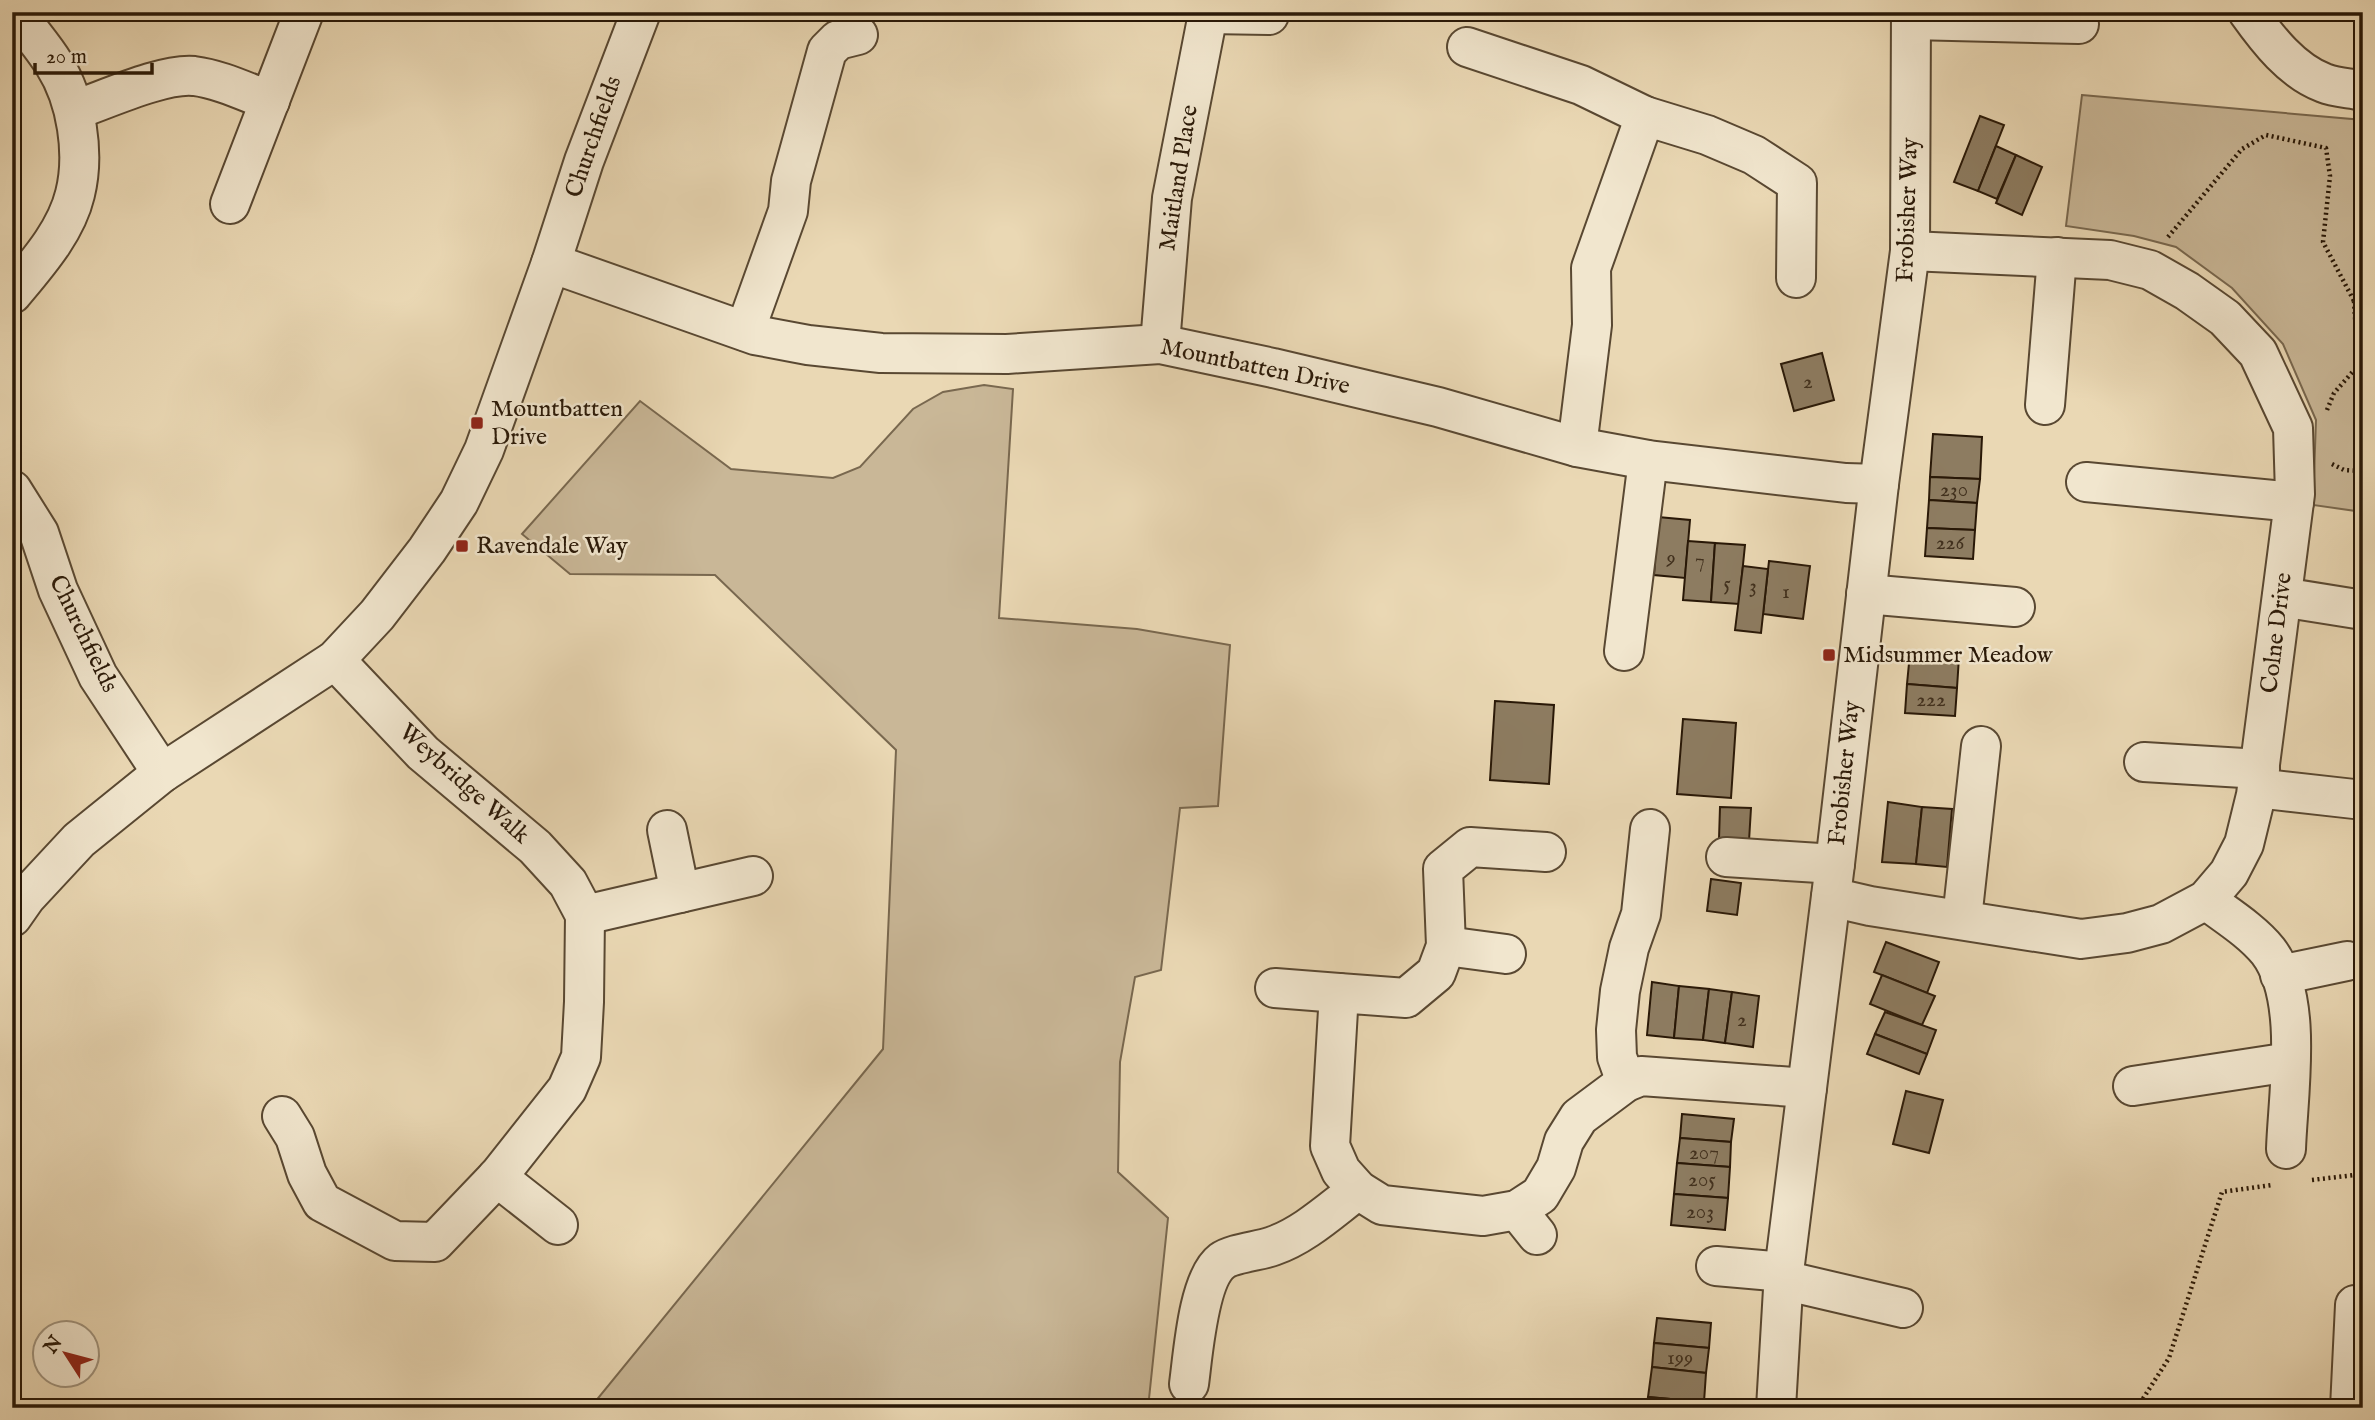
<svg xmlns="http://www.w3.org/2000/svg" width="2375" height="1420" font-family="'IM FELL English',serif">
<style>
.green{fill:#c9b797;stroke:#79684f;stroke-width:2}
.building{fill:#8d7c61;stroke:#291807;stroke-width:2}
.lines{fill:none;stroke-linecap:round;stroke-linejoin:round}
.minor-casing{stroke:#594832;stroke-width:42}
.path{stroke:#291807;stroke-width:4.5;stroke-dasharray:2 3.5;stroke-linecap:butt}
.minor{stroke:#f1e6ce;stroke-width:38}
.poi-dot{fill:#8f2418;stroke:#f1e6ce;stroke-width:2.5}
.labels{text-anchor:middle;dominant-baseline:central;stroke-width:5;stroke-linejoin:round;paint-order:stroke}
.number-label{font-size:21px;fill:#42311e}
.street-label{font-size:24px;fill:#291807;stroke:#f1e6ce}
.poi-label{font-size:24px;fill:#291807;stroke:#f1e6ce;text-anchor:start}
</style>
<rect width="100%" height="100%" fill="#ead8b4"/>
<filter id="stains"><feTurbulence type="fractalNoise" baseFrequency=".00286" numOctaves="4"/><feColorMatrix values="0 0 0 0 .2 0 0 0 0 .09 0 0 0 0 .02 0 0 0 .5 -.17"/></filter>
<radialGradient id="worn" r=".72"><stop offset=".6" stop-color="#630" stop-opacity="0"/><stop offset="1" stop-color="#630" stop-opacity=".3"/></radialGradient>
<g class="green">
<path d="M 2082,95 L 2363,120 L 2363,512 L 2313,505 L 2316,420 L 2283,344 L 2232,288 L 2176,247 L 2134,236 L 2066,226 Z"/>
<path d="M 984,385 L 1013,389 L 999,618 L 1137,629 L 1230,645 L 1218,806 L 1180,808 L 1161,970 L 1135,977 L 1120,1062 L 1118,1172 L 1168,1218 L 1148,1408 L 590,1408 L 883,1049 L 896,750 L 715,575 L 570,574 L 522,534 L 640,401 L 731,469 L 833,478 L 860,467 L 913,409 L 943,392 Z"/>
</g>
<g class="building">
<path d="M 1980,116 L 2004,125 L 1978,191 L 1954,182 Z"/>
<path d="M 1996,146 L 2016,155 L 1997,199 L 1978,191 Z"/>
<path d="M 2016,155 L 2042,167 L 2022,215 L 1996,203 Z"/>
<path d="M 1822,353 L 1834,400 L 1794,411 L 1781,364 Z"/>
<path d="M 1933,434 L 1982,437 L 1980,479 L 1930,477 Z"/>
<path d="M 1930,477 L 1980,479 L 1977,503 L 1929,500 Z"/>
<path d="M 1929,500 L 1977,503 L 1975,530 L 1927,528 Z"/>
<path d="M 1658,517 L 1690,520 L 1685,578 L 1654,575 Z"/>
<path d="M 1927,528 L 1975,530 L 1973,559 L 1925,556 Z"/>
<path d="M 1688,541 L 1715,543 L 1711,602 L 1683,600 Z"/>
<path d="M 1715,543 L 1745,545 L 1739,604 L 1711,602 Z"/>
<path d="M 1769,561 L 1810,566 L 1803,619 L 1763,614 Z"/>
<path d="M 1743,566 L 1768,569 L 1761,633 L 1735,630 Z"/>
<path d="M 1910,653 L 1959,657 L 1957,688 L 1907,684 Z"/>
<path d="M 1907,684 L 1957,688 L 1955,716 L 1905,713 Z"/>
<path d="M 1495,701 L 1554,705 L 1549,784 L 1490,780 Z"/>
<path d="M 1683,719 L 1736,723 L 1731,798 L 1677,794 Z"/>
<path d="M 1888,802 L 1922,807 L 1916,864 L 1882,862 Z"/>
<path d="M 1720,807 L 1751,808 L 1749,841 L 1719,839 Z"/>
<path d="M 1922,807 L 1952,809 L 1947,867 L 1916,864 Z"/>
<path d="M 1711,879 L 1741,883 L 1737,915 L 1707,911 Z"/>
<path d="M 1886,942 L 1939,962 L 1927,993 L 1874,972 Z"/>
<path d="M 1882,975 L 1935,996 L 1922,1025 L 1870,1004 Z"/>
<path d="M 1652,982 L 1679,986 L 1674,1038 L 1647,1035 Z"/>
<path d="M 1679,986 L 1709,989 L 1703,1040 L 1674,1038 Z"/>
<path d="M 1709,989 L 1732,992 L 1725,1043 L 1703,1040 Z"/>
<path d="M 1732,992 L 1759,996 L 1753,1047 L 1725,1043 Z"/>
<path d="M 1885,1012 L 1936,1030 L 1927,1054 L 1875,1034 Z"/>
<path d="M 1875,1034 L 1927,1054 L 1919,1074 L 1867,1054 Z"/>
<path d="M 1906,1091 L 1943,1100 L 1929,1153 L 1893,1144 Z"/>
<path d="M 1682,1114 L 1734,1119 L 1731,1142 L 1680,1138 Z"/>
<path d="M 1680,1138 L 1731,1142 L 1730,1167 L 1677,1163 Z"/>
<path d="M 1677,1163 L 1730,1167 L 1728,1198 L 1674,1194 Z"/>
<path d="M 1674,1194 L 1728,1198 L 1725,1230 L 1671,1225 Z"/>
<path d="M 1657,1318 L 1711,1323 L 1709,1348 L 1654,1343 Z"/>
<path d="M 1654,1343 L 1709,1348 L 1706,1373 L 1652,1367 Z"/>
<path d="M 1652,1367 L 1706,1373 L 1704,1402 L 1648,1397 Z"/>
<path d="M 1648,1397 L 1704,1402 L 1704,1408 L 1647,1408 Z"/>
</g>
<g class="lines">
<defs>
<g id="minor">
<path d="M 2248,12 C 2268,40 2292,71 2324,83 C 2336,88 2351,88 2363,91"/>
<path d="M 1208,14 L 1269,15"/>
<path d="M 1911,20 L 2079,24"/>
<path d="M 1467,47 L 1581,85 L 1645,116"/>
<path d="M 75,110 C 105,100 163,73 194,76 C 219,79 246,92 270,101"/>
<path d="M 230,204 L 304,12"/>
<path d="M 551,263 L 755,335 L 808,345 L 881,353 L 1007,354 L 1160,344 L 1273,368 L 1438,407 L 1577,447 L 1648,460 L 1846,483 L 1879,484"/>
<path d="M 12,294 C 36,265 66,232 75,194 C 85,154 77,100 54,64 C 43,46 28,30 16,12"/>
<path d="M 745,331 L 788,211 L 791,181 L 827,51 L 838,40 L 858,35"/>
<path d="M 1160,344 L 1172,198 L 1208,14 L 1205,12"/>
<path d="M 2045,405 L 2057,257"/>
<path d="M 1577,447 L 1592,325 L 1591,268 L 1645,116 L 1707,135 L 1754,155 L 1797,183 L 1796,278"/>
<path d="M 2086,482 L 2294,502"/>
<path d="M 12,490 L 39,533 L 58,590 L 98,676 L 162,773"/>
<path d="M 1866,594 L 2015,607"/>
<path d="M 2282,597 L 2363,610"/>
<path d="M 1624,651 L 1648,460"/>
<path d="M 2144,762 L 2260,769"/>
<path d="M 2257,788 L 2363,800"/>
<path d="M 667,830 L 680,893"/>
<path d="M 1546,852 L 1470,847 L 1443,869 L 1446,946 L 1436,973 L 1406,998 L 1339,993 L 1330,1146 L 1341,1171 L 1358,1190 L 1382,1205 L 1483,1216 L 1517,1210 L 1540,1195 L 1556,1168 L 1564,1141 L 1579,1117 L 1626,1082 L 1641,1076 L 1807,1088"/>
<path d="M 1726,857 L 1835,864"/>
<path d="M 1831,897 L 1870,906 L 2081,939 L 2127,933 L 2161,924 L 2206,900 L 2229,873 L 2244,844 L 2256,795 L 2295,494 L 2293,428 L 2258,353 L 2225,318 L 2187,291 L 2150,270 L 2110,260 L 1910,251"/>
<path d="M 2206,900 C 2226,915 2252,931 2268,951 C 2304,998 2288,1092 2286,1149"/>
<path d="M 585,915 L 753,876"/>
<path d="M 12,917 L 26,897 L 79,840 L 162,773 L 335,660 L 377,615 L 427,550 L 459,502 L 484,450 L 551,263 L 584,161 L 641,12"/>
<path d="M 1962,919 L 1981,746"/>
<path d="M 1446,946 L 1506,954"/>
<path d="M 2280,975 L 2347,961"/>
<path d="M 1275,988 L 1339,993"/>
<path d="M 1626,1082 L 1617,1057 L 1616,1030 L 1620,991 L 1629,948 L 1641,914 L 1650,829"/>
<path d="M 2133,1086 L 2290,1062"/>
<path d="M 282,1116 L 295,1137 L 307,1174 L 322,1202 L 395,1241 L 435,1242 L 499,1175 L 567,1089 L 581,1057 L 584,1002 L 585,915 L 568,883 L 535,847 L 423,753 L 335,660"/>
<path d="M 497,1177 L 558,1225"/>
<path d="M 1517,1210 L 1537,1235"/>
<path d="M 1716,1266 L 1784,1272"/>
<path d="M 1783,1280 L 1903,1308"/>
<path d="M 1189,1384 C 1193,1355 1198,1279 1222,1261 C 1233,1253 1260,1251 1273,1246 C 1305,1235 1332,1209 1358,1190"/>
<path d="M 1776,1408 L 1784,1272 L 1835,864 L 1879,484 L 1910,251 L 1911,12"/>
<path d="M 2350,1408 L 2355,1305"/>
</g>
</defs>
<use href="#minor" class="minor-casing"/>
<g class="path">
<path d="M 2168,237 L 2242,149 L 2266,135 L 2326,148 L 2330,176 L 2323,242 L 2354,301 L 2363,302"/>
<path d="M 2354,301 L 2358,365"/>
<path d="M 2327,410 L 2334,393 L 2363,360"/>
<path d="M 2332,464 L 2344,470 L 2363,471"/>
<path d="M 2312,1180 L 2363,1174"/>
<path d="M 2137,1408 L 2169,1358 L 2222,1192 L 2272,1185"/>
</g>
<use href="#minor" class="minor"/>
</g>
<g class="poi-dot">
<rect x="470" y="416" width="14" height="14" rx="3.5"/>
<rect x="455" y="539" width="14" height="14" rx="3.5"/>
<rect x="1822" y="648" width="14" height="14" rx="3.5"/>
</g>
<g class="labels">
<g class="number-label">
<text x="1808" y="382">2</text>
<text x="1954" y="490">230</text>
<text x="1950" y="543">226</text>
<text x="1671" y="558">9</text>
<text x="1700" y="561">7</text>
<text x="1727" y="584">5</text>
<text x="1753" y="586">3</text>
<text x="1786" y="592">1</text>
<text x="1931" y="700">222</text>
<text x="1742" y="1020">2</text>
<text x="1704" y="1153">207</text>
<text x="1702" y="1180">205</text>
<text x="1700" y="1212">203</text>
<text x="1680" y="1358">199</text>
</g>
<g class="street-label">
<text transform="translate(594 137) rotate(-71)">Churchfields</text>
<text transform="translate(1179 178) rotate(-81)">Maitland Place</text>
<text transform="translate(1908 210) rotate(-88)">Frobisher Way</text>
<text transform="translate(1255 367) rotate(12)">Mountbatten Drive</text>
<text transform="translate(2277 633) rotate(-83)">Colne Drive</text>
<text transform="translate(83 634) rotate(64)">Churchfields</text>
<text transform="translate(1845 773) rotate(-84)">Frobisher Way</text>
<text transform="translate(464 784) rotate(42)">Weybridge Walk</text>
</g>
<g class="poi-label">
<text x="491" y="409">Mountbatten<tspan x="491" dy="28">Drive</tspan></text>
<text x="476" y="546">Ravendale Way</text>
<text x="1843" y="655">Midsummer Meadow</text>
</g>
</g>
<rect width="2375" height="1420" fill="none" stroke="#ead8b4" stroke-width="42"/>
<rect x="14" y="14" width="2347" height="1392" fill="none" stroke="#291807" stroke-width="3.5"/>
<rect x="21" y="21" width="2333" height="1378" fill="none" stroke="#291807" stroke-width="2"/>
<g transform="translate(66 1354) rotate(306)"><circle r="33" fill="#f1e6ce" stroke="#a1947e" stroke-width="2"/>
<path d="M0-5L12 26L0 18L-12 26Z" fill="#8f2418"/>
<text y="-10" font-size="19" font-weight="bold" text-anchor="middle" fill="#291807">N</text>
</g>
<path d="M35 63v10h117v-10" fill="none" stroke="#291807" stroke-width="3.5"/>
<text x="46" y="63" font-size="21" fill="#291807" stroke="#f1e6ce" stroke-width="5" paint-order="stroke">20 m</text>
<rect width="100%" height="100%" filter="url(#stains)"/>
<rect width="100%" height="100%" fill="url(#worn)"/>
</svg>
